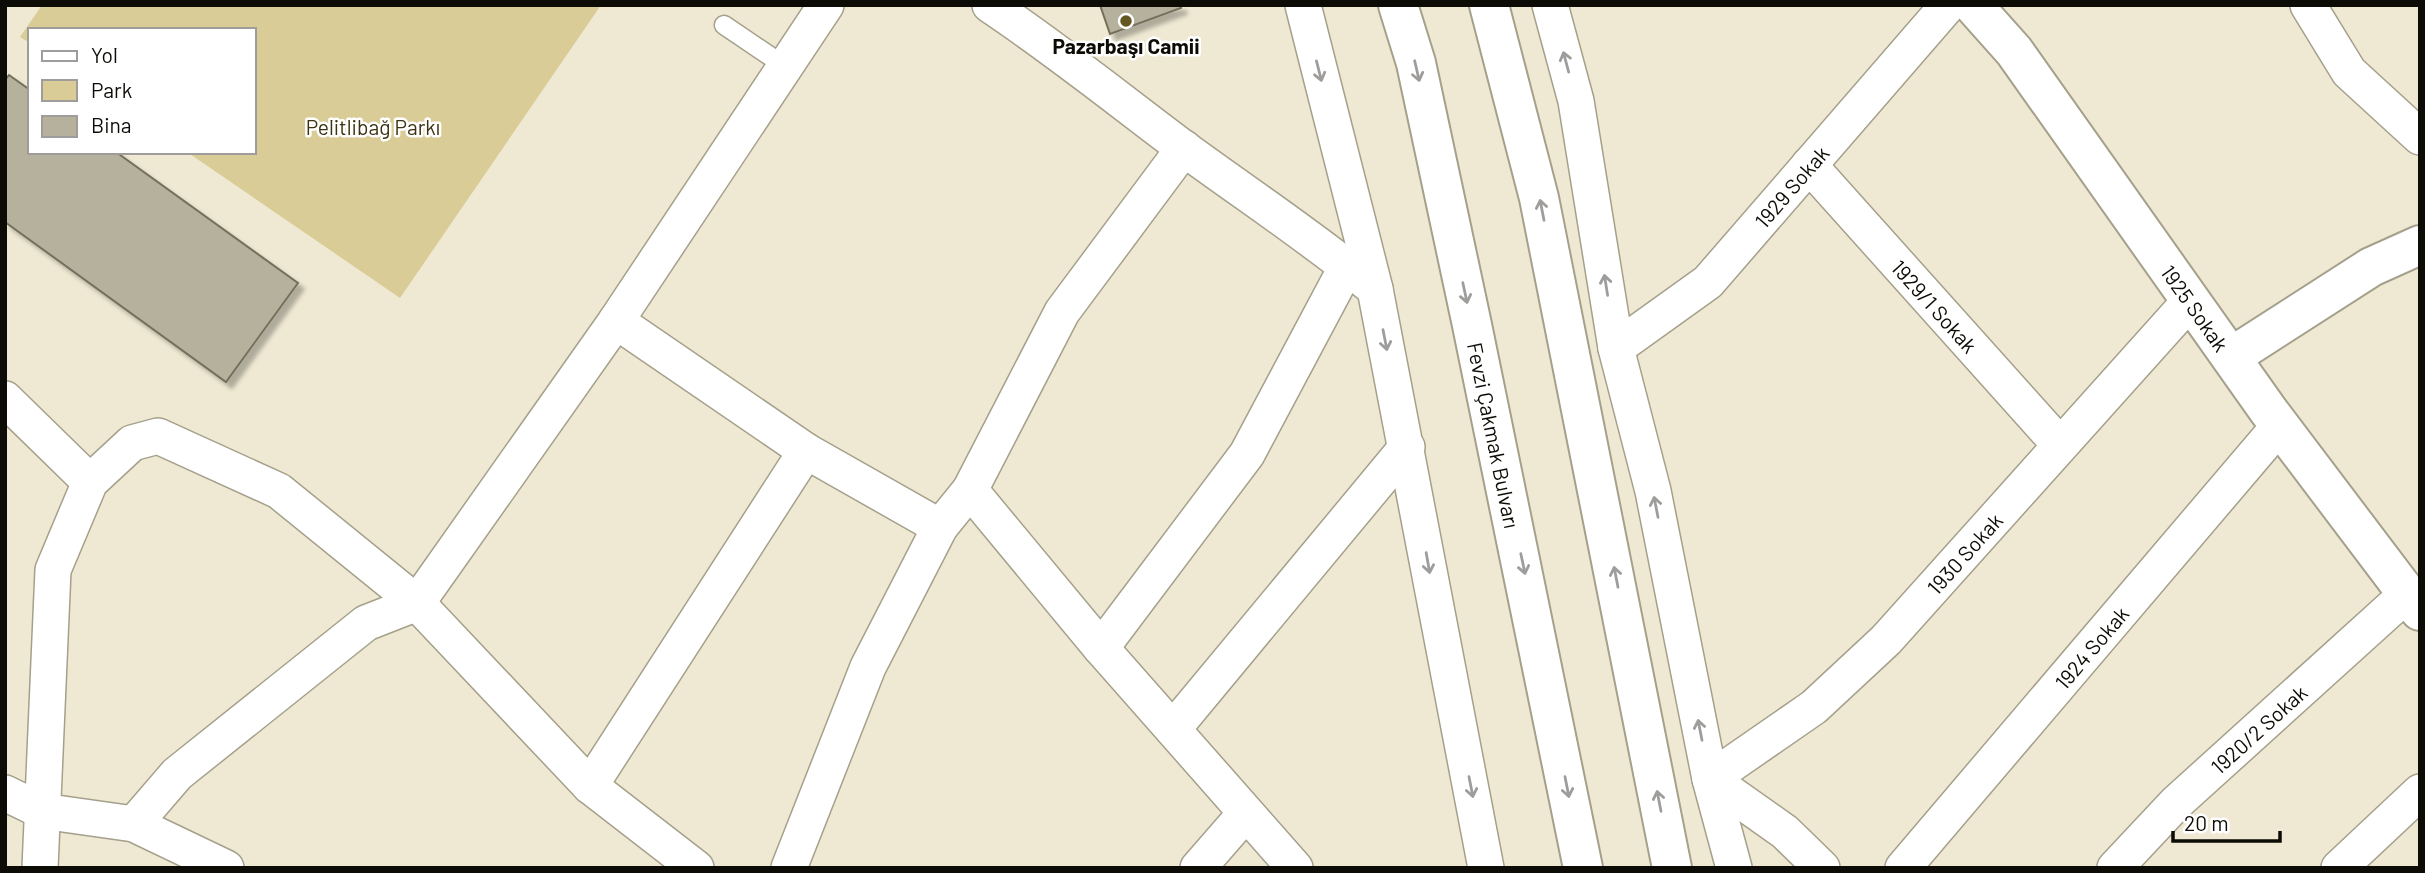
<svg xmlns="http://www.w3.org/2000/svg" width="2425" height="873" font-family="Barlow,sans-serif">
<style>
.green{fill:#dacc97}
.building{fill:#b6b19c;stroke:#746f5c;stroke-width:2;filter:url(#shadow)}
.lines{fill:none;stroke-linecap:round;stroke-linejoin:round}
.lane-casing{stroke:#a5a08b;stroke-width:21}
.street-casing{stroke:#a5a08b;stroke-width:38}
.secondary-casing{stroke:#a5a08b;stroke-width:42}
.primary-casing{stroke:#a5a08b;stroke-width:42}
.lane{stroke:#fff;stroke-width:18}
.street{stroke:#fff;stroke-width:35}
.secondary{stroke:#fff;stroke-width:38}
.primary{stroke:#fff;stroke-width:38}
.oneway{stroke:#9e9d9b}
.poi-dot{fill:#645724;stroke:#fff;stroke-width:2.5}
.labels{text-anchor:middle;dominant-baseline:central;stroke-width:5;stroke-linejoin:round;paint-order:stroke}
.poi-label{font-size:21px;font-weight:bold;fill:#0d0b05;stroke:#fff}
.park-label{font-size:21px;fill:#3c3312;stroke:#fff}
.street-label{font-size:21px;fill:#0d0b05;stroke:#fff}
</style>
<defs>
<filter id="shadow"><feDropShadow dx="6" dy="6" stdDeviation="2" flood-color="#0004"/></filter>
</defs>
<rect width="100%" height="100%" fill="#efe9d3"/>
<path class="green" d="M 42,5 L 601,5 L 400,298 L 187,152 L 254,152 L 254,30 L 30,30 L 30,43 L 20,37 Z"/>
<g class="building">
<path d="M 1100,5 L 1180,5 L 1181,8 L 1110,34 Z"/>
<path d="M 9,75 L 30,90 L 30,152 L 116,152 L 298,283 L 226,382 L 5,222 L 5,80 Z"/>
</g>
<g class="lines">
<defs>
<path id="lane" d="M 724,25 L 786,67"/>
<g id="street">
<path d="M 990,5 C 1056,49 1118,99 1182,147 C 1246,194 1313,238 1375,289"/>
<path d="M 1303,5 L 1375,289 L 1486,868"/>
<path d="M 1550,5 L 1576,101 L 1616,348 L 1653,491 L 1710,779 L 1734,868"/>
<path d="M 2308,5 L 2349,72 L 2420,137"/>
<path id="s1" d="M 1809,165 L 2060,445"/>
<path d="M 616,321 L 806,451 L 940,527"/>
<path id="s2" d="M 1616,348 L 1708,282 L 1948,5"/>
<path d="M 5,399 L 90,482"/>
<path d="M 970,490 L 1101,648 L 1295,868"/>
<path d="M 1101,648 L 1247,454 L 1347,266"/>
<path d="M 1173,729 L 1407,447"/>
<path d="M 590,786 L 806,451"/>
<path d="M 5,793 L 42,811 L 134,824 L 226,868"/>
<path d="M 134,824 L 177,774 L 366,623 L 417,603 L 616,321 L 826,5"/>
<path d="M 40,868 L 53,570 L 90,482 L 132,443 L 158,436 L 279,491 L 417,603 L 590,786 L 696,868"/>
<path d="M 789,868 L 868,667 L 940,527 L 970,490 L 1062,312 L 1184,148"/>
<path d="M 1198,868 L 1245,814"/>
<path id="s3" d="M 1822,868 L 1785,832 L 1710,779 L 1814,707 L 1886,640 L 2191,300"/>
<path id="s4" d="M 1903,868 L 2280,425"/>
<path id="s5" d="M 2115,868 L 2176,803 L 2407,594"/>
<path d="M 2339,868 L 2420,792"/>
</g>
<g id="secondary">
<path id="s6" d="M 1973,5 L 2014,51 L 2268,410 L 2420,611"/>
<path d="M 2231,357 L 2371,267 L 2420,245"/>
</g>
<g id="primary">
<path id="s7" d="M 1398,5 L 1416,63 L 1472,325 L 1583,868"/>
<path d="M 1489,5 L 1539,198 L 1672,868"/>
</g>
</defs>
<use href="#lane" class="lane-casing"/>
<use href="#street" class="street-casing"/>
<use href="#secondary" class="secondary-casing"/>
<use href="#primary" class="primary-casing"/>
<use href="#lane" class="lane"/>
<use href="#street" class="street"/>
<use href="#secondary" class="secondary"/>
<use href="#primary" class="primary"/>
</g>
<defs><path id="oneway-shaft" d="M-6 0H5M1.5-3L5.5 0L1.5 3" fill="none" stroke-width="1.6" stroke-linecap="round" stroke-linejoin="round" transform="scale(1.75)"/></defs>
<g class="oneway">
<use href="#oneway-shaft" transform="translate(1566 62) rotate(-105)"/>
<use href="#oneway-shaft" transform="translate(1319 71) rotate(76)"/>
<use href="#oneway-shaft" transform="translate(1417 71) rotate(77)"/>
<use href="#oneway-shaft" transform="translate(1542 210) rotate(-101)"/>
<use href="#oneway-shaft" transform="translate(1606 285) rotate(-99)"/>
<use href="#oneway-shaft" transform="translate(1465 293) rotate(78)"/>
<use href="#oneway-shaft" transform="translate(1385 340) rotate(79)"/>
<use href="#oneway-shaft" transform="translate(1656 507) rotate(-101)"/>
<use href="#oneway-shaft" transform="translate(1428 563) rotate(80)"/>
<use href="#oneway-shaft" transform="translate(1523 564) rotate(78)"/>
<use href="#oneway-shaft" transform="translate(1616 577) rotate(-101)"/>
<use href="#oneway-shaft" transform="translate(1700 730) rotate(-101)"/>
<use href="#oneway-shaft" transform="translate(1471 787) rotate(79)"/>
<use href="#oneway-shaft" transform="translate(1567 787) rotate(79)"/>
<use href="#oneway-shaft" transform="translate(1659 801) rotate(-101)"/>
</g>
<circle class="poi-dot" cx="1126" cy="21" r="7"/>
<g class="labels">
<g class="poi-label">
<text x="1126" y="45">Pazarbaşı Camii</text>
</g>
<g class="park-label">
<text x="373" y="126">Pelitlibağ Parkı</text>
</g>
<g class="street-label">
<text stroke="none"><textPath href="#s2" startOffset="240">1929 Sokak</textPath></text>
<text stroke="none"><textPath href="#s1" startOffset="189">1929/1 Sokak</textPath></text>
<text stroke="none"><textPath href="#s6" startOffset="376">1925 Sokak</textPath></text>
<text stroke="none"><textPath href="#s7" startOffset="441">Fevzi Çakmak Bulvarı</textPath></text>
<text stroke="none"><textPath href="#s3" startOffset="485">1930 Sokak</textPath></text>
<text stroke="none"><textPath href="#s4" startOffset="290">1924 Sokak</textPath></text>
<text stroke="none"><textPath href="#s5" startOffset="200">1920/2 Sokak</textPath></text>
</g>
</g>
<rect width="2425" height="873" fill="none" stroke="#0d0b05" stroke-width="14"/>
<rect x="28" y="28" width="228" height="126" fill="#ffffff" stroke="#9e9d9b" stroke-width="2"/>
<rect x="42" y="51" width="35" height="10" fill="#ffffff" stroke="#9e9d9b" stroke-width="2"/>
<text x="91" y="63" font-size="21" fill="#0d0b05">Yol</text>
<rect x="42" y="80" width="35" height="21" fill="#dacc97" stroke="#9e9d9b" stroke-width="2"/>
<text x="91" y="98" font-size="21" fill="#0d0b05">Park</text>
<rect x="42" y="116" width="35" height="21" fill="#b6b19c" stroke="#9e9d9b" stroke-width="2"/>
<text x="91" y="133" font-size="21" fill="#0d0b05">Bina</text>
<path d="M2173 831v10h107v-10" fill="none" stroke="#0d0b05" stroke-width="3.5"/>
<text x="2184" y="831" font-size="21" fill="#0d0b05" stroke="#ffffff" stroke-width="5" paint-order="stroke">20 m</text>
</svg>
